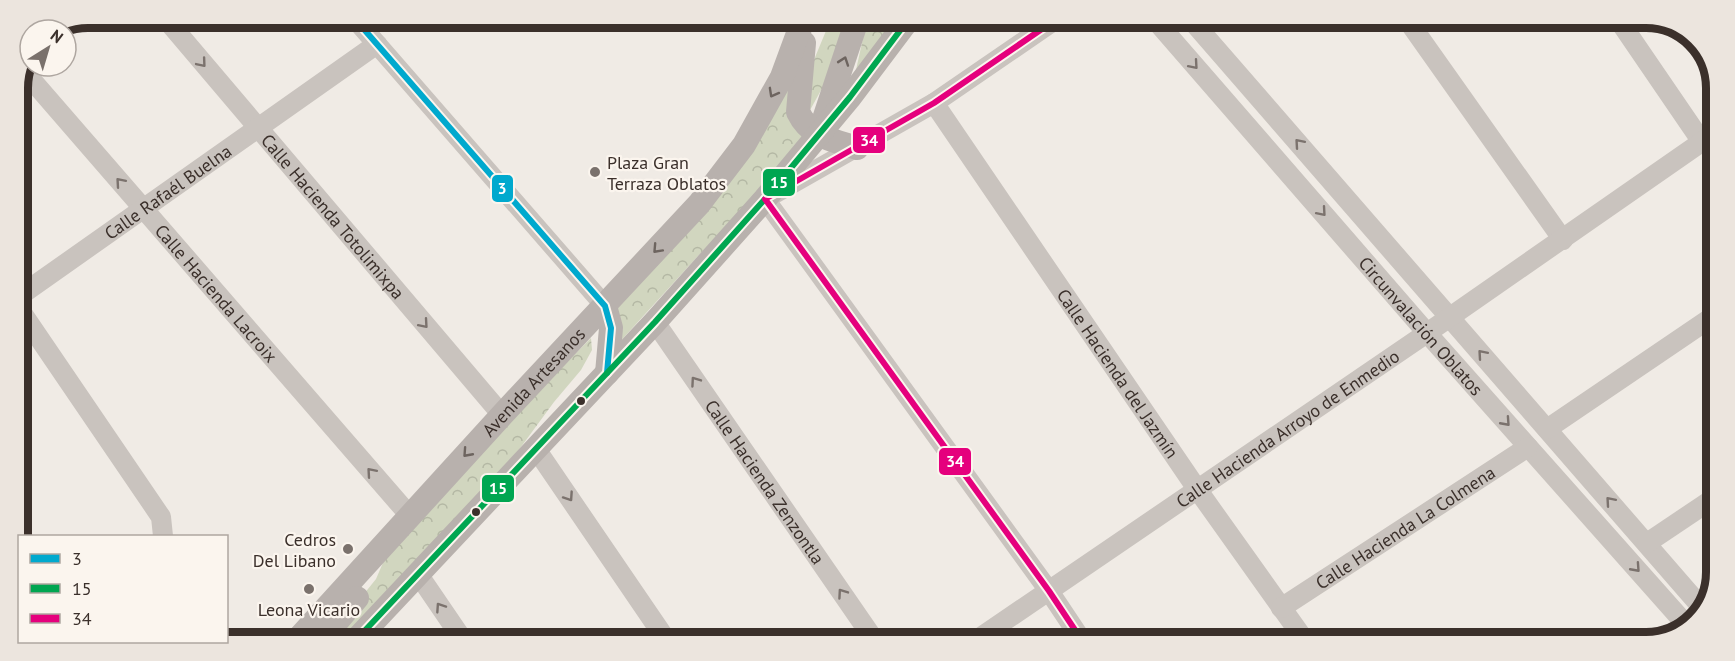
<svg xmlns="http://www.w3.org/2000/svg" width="1735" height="661" font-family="'PT Sans',sans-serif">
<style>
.forest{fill:url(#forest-crowns)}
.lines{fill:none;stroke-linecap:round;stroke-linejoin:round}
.minor{stroke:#c9c3be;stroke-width:20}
.major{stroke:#b8b1ad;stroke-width:24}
.bus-1-casing{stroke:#fbf5ee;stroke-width:10}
.bus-2-casing{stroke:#fbf5ee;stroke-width:10}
.bus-3-casing{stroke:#fbf5ee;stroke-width:10}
.bus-1{stroke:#00a9ce;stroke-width:6}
.bus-2{stroke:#00a651;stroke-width:6}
.bus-3{stroke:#e5007d;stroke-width:6}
.oneway{stroke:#6d645f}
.oneway2{stroke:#7b726d}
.poi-dot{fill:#7a716c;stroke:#fbf5ee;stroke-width:2}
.bus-dot{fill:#3b302b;stroke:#fbf5ee;stroke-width:2}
.labels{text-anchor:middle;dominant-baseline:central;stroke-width:4.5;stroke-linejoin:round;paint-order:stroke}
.poi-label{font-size:18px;fill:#3b302b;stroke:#fbf5ee;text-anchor:start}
.street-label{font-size:18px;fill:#3b302b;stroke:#fbf5ee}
.rim{fill:none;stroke:#3b302b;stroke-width:8}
.line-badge{stroke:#fbf5ee;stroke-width:2}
.badge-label{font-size:16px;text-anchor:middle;font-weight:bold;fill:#fff}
</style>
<defs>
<pattern id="forest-crowns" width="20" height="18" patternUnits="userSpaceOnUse" patternTransform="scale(1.5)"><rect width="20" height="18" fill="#d1d6bf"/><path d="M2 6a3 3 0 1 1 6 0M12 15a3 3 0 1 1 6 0" fill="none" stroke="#b4b8a4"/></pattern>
</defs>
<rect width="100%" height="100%" fill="#f0ebe5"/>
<g class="forest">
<path d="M 828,20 L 850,20 L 825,83 L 809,112 L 806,79 L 828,26 Z"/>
<path d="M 867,20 L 897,20 L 854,79 Z"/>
<path d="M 788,90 L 803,139 L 754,199 L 698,256 L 616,346 L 618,337 L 623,329 L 614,311 Z"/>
<path d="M 591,338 L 592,350 L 581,370 L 554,402 L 518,451 L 345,640 L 327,640 L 376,579 L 385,558 L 434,495 Z"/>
</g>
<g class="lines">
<g class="minor">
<path id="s1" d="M 165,18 L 502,415"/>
<path d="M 355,19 L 605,306"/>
<path d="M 1055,20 L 934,103 L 765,199 L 1049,591 L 1083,642"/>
<path id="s2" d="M 1156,21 L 1427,333 L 1689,628"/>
<path d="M 1192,21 L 1703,609"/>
<path d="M 1408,21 L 1563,240"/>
<path d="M 1620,22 L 1702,142"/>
<path id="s3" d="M 24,71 L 410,516"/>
<path id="s4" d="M 934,103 L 1197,489 L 1306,642"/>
<path id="s5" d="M 18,297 L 377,44"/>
<path d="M 18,307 L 161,517 L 163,536"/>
<path id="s6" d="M 655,322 L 875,641"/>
<path d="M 1547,429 L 1715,315"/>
<path d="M 536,449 L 667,641"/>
<path d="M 1647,543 L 1714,498"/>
<path d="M 418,574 L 463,640"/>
<path id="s7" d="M 1281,608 L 1528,447"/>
<path id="s8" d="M 975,641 L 1427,333 L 1716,132"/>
</g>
<g class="major">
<path d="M 804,43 L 798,112 C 810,137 832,140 857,148"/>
<path d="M 823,122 L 857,20"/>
<path d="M 605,306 L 611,328 L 607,373"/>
<path id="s9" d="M 297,640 L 502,415 L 699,204 L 744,145 L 782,77 L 803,20"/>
<path d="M 321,640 L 357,598"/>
<path d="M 356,640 L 655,322 L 765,199 L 850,97 L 908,20"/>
</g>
<defs>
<path id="bus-1" d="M 355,19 L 605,306 L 611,328 L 607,373"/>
<path id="bus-2" d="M 356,640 L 655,322 L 765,199 L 850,97 L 908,20"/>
<path id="bus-3" d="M 1055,20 L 934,103 L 765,199 L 1049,591 L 1083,642"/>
</defs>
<use href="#bus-1" class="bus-1-casing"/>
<use href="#bus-2" class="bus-2-casing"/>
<use href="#bus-3" class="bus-3-casing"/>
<use href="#bus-1" class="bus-1"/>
<use href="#bus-2" class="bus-2"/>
<use href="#bus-3" class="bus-3"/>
</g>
<defs><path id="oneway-chevron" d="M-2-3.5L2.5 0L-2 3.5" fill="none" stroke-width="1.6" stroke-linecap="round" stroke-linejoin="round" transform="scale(1.5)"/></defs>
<g class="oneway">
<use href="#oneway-chevron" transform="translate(844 61) rotate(-71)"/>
<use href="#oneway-chevron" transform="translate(773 93) rotate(119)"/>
<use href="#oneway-chevron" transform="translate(657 249) rotate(133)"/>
<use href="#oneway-chevron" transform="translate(467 453) rotate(132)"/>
</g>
<g class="oneway2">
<use href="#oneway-chevron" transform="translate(202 63) rotate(50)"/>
<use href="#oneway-chevron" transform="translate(1194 65) rotate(49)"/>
<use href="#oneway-chevron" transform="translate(1299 143) rotate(-131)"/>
<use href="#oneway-chevron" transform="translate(120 182) rotate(-131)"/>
<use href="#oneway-chevron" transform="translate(1322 212) rotate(49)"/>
<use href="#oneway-chevron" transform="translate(424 324) rotate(49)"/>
<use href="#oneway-chevron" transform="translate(1482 354) rotate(-131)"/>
<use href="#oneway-chevron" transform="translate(695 381) rotate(-125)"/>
<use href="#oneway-chevron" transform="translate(1506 422) rotate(48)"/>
<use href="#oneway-chevron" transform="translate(371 472) rotate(-131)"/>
<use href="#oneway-chevron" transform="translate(569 497) rotate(56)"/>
<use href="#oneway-chevron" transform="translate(1610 501) rotate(-131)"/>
<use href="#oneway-chevron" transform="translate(1636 568) rotate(48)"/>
<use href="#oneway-chevron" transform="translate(842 593) rotate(-125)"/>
<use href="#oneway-chevron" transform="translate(440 607) rotate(-124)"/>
</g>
<g class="poi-dot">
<circle cx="595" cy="172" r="6"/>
<circle cx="348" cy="549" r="6"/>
<circle cx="309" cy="589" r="6"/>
</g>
<g class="bus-dot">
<circle cx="581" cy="401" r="5"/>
<circle cx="476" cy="512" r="5"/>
</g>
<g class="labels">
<g class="poi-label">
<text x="607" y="162">Plaza Gran<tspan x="607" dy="21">Terraza Oblatos</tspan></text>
<text x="336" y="539" text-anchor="end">Cedros<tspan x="336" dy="21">Del Libano</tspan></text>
<text x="309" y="609" text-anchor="middle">Leona Vicario</text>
</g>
<g class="street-label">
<text stroke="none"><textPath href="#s5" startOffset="183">Calle Rafaél Buelna</textPath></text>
<text stroke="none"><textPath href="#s1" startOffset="260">Calle Hacienda Totolimixpa</textPath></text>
<text stroke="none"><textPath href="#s3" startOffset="294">Calle Hacienda Lacroix</textPath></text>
<text stroke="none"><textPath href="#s2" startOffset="404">Circunvalación Oblatos</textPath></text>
<text stroke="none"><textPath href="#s4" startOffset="327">Calle Hacienda del Jazmín</textPath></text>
<text stroke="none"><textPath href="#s9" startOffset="350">Avenida Artesanos</textPath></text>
<text stroke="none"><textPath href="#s8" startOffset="378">Calle Hacienda Arroyo de Enmedio</textPath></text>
<text stroke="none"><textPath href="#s6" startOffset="194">Calle Hacienda Zenzontla</textPath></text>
<text stroke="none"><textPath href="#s7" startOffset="148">Calle Hacienda La Colmena</textPath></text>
</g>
</g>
<path d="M0 0H1735V661H0ZM88 28H1646A60 60 0 0 1 1706 88V572A60 60 0 0 1 1646 632H88A60 60 0 0 1 28 572V88A60 60 0 0 1 88 28Z" fill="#ece5de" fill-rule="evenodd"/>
<path class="rim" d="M88 28H1646A60 60 0 0 1 1706 88V572A60 60 0 0 1 1646 632H88A60 60 0 0 1 28 572V88A60 60 0 0 1 88 28Z"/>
<g class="line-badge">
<rect x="852" y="126" width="34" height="28" rx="6" fill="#e5007d"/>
<rect x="762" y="168" width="34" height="29" rx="6" fill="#00a651"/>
<rect x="491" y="174" width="23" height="29" rx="6" fill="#00a9ce"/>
<rect x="938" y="447" width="34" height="29" rx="6" fill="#e5007d"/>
<rect x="481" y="474" width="34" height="29" rx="6" fill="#00a651"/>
</g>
<g class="badge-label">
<text x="869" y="146">34</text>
<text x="779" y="188">15</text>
<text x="502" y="194">3</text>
<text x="955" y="467">34</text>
<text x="498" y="494">15</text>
</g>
<rect x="18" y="535" width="210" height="108" fill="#fbf5ee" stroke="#aea6a0" stroke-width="1.5"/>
<rect x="30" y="554" width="30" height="9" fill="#00a9ce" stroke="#aea6a0" stroke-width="1.5"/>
<text x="72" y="565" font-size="18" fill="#3b302b">3</text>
<rect x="30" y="584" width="30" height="9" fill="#00a651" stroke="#aea6a0" stroke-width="1.5"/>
<text x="72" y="595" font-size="18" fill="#3b302b">15</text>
<rect x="30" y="614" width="30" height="9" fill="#e5007d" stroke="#aea6a0" stroke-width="1.5"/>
<text x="72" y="625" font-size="18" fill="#3b302b">34</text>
<g transform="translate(48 48) rotate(37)"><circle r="28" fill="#fbf5ee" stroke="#aea6a0" stroke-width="1.5"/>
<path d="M0-4.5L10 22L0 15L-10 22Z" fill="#7a716c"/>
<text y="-9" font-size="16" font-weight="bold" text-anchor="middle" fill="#3b302b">N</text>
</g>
</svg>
